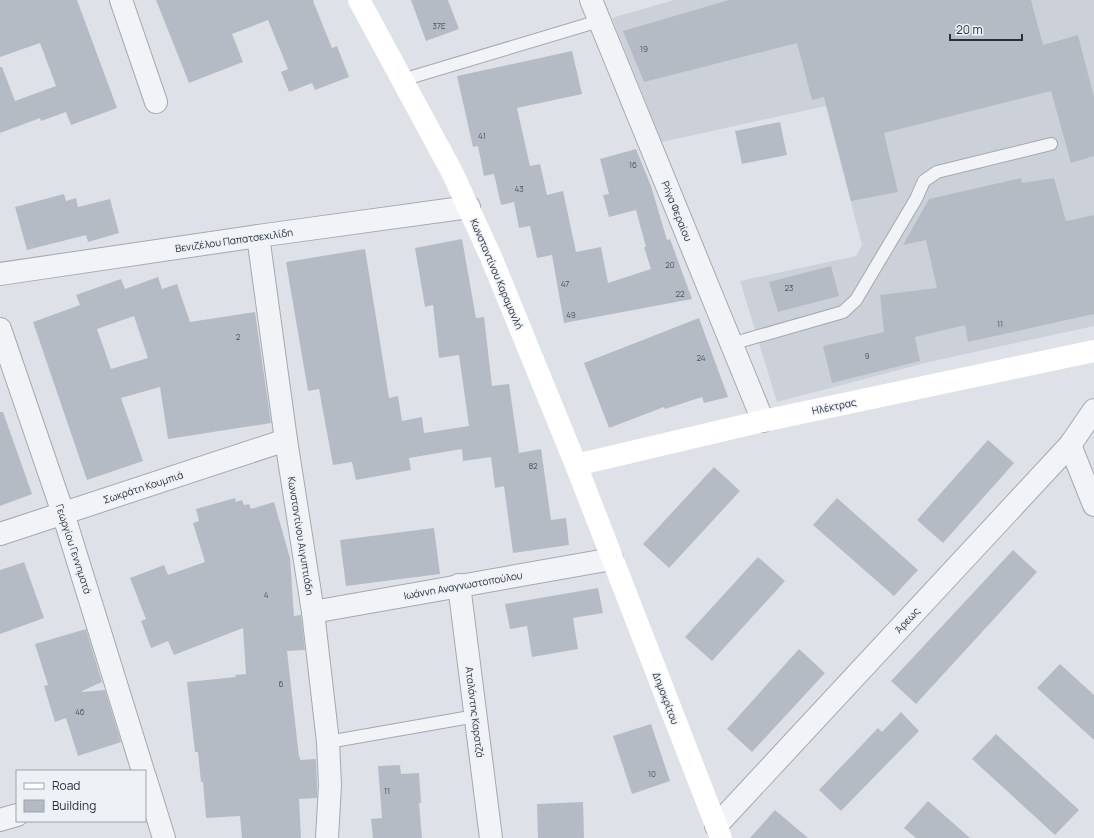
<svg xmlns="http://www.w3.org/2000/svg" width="1094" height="838" font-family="Manrope,sans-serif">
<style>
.built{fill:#ccd1d9}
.building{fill:#b5bbc4;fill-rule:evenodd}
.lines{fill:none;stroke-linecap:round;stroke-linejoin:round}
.lane-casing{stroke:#a3a9b2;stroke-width:14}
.street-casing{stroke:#a3a9b2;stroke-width:24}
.lane{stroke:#f1f3f6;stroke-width:12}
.street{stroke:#f1f3f6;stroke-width:22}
.secondary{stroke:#fff;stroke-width:22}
.labels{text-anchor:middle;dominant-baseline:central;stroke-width:3;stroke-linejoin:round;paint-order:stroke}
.number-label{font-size:8px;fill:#4a5360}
.street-label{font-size:10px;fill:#27303e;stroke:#edf1f5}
</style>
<rect width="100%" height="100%" fill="#dee2e8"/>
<path class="built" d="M 674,0 L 1094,0 L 1094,326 L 929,362 L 777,402 L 740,281 L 856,256 L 862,245 L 826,106 L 662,142 L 612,18 Z"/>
<g class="building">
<path d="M 0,0 L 77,0 L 117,108 L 71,125 L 66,112 L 41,121 L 40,118 L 0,133 L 0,67 L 2,67 L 15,101 L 56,86 L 40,43 L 0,57 Z"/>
<path d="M 156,0 L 314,0 L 313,1 L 332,48 L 337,46 L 349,77 L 315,90 L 312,83 L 289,92 L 281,72 L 288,69 L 268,20 L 232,34 L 243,62 L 189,83 Z"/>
<path d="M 411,0 L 448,0 L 459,29 L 426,41 Z"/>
<path d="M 729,0 L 1031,0 L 1043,45 L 1078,35 L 1094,97 L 1094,156 L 1071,163 L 1051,91 L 884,133 L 898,192 L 851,201 L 824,97 L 812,100 L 797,43 L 644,82 L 623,31 Z"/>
<path d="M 572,51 L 582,94 L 517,108 L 530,166 L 540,164 L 547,195 L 563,191 L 576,252 L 601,247 L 608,283 L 651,269 L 644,247 L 646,247 L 636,210 L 609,217 L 603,195 L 609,194 L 600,159 L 636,149 L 651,186 L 667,240 L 670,239 L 692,299 L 564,323 L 552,255 L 537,258 L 530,226 L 519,228 L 514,202 L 501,205 L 494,174 L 484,176 L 478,146 L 473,147 L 457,76 Z"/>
<path d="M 780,122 L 787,155 L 742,164 L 735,131 Z"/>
<path d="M 1021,178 L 1022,183 L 1054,178 L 1066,221 L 1094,215 L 1094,314 L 968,342 L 965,325 L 915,337 L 920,361 L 832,383 L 823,346 L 884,332 L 880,295 L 937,288 L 926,240 L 903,245 L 929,199 Z"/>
<path d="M 64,194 L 66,201 L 76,198 L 78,207 L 110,199 L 119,233 L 88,242 L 86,235 L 27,250 L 15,207 Z"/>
<path d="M 462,239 L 476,318 L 484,317 L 492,386 L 509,384 L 519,453 L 541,449 L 551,520 L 566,518 L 569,545 L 513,553 L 504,486 L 495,488 L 491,457 L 463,461 L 462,449 L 409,458 L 411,470 L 356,480 L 352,462 L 333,465 L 319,389 L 308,391 L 286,262 L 365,249 L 389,398 L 398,396 L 402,421 L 422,417 L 424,433 L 469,426 L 459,355 L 439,358 L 433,305 L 425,307 L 415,248 Z"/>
<path d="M 831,266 L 839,296 L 778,312 L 769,282 Z"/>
<path d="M 158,277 L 162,289 L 177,284 L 190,322 L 255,312 L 271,423 L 168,439 L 160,387 L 121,398 L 143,461 L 87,480 L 33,322 L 80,305 L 76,295 L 121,279 L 125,289 ZM 134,316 L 148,358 L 111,369 L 97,329 Z"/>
<path d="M 699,318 L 728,397 L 704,403 L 702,397 L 665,409 L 664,407 L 609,428 L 584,363 Z"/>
<path d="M 0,412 L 3,412 L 32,494 L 0,506 Z"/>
<path d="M 988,440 L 1014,463 L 943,543 L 917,520 Z"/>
<path d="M 714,467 L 740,491 L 669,568 L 643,544 Z"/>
<path d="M 235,498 L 236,502 L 242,500 L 244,505 L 249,504 L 251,509 L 274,502 L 290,558 L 294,616 L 301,615 L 305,650 L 287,651 L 299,757 L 300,757 L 300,760 L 316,759 L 317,785 L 317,798 L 299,799 L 301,838 L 242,838 L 240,816 L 206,818 L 203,782 L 201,782 L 198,752 L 195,752 L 187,682 L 236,677 L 235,675 L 246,674 L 243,628 L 174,655 L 168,641 L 151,648 L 141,621 L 146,619 L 130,578 L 164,565 L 168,575 L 205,562 L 193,523 L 199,521 L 196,509 Z"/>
<path d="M 837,498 L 918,570 L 894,596 L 813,525 Z"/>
<path d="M 434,528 L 440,574 L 346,586 L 340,540 Z"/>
<path d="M 1013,550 L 1037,572 L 916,704 L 891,681 Z"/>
<path d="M 758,557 L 785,581 L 712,661 L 685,637 Z"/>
<path d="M 24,562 L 44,618 L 0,634 L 0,570 Z"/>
<path d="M 598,588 L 603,613 L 573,618 L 578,649 L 532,657 L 527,626 L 510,629 L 505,604 Z"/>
<path d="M 86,629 L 102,682 L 82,691 L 82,692 L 105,690 L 121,742 L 78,756 L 66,718 L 55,722 L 44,686 L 48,685 L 35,644 Z"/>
<path d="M 799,649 L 825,673 L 752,752 L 727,729 Z"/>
<path d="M 1060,664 L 1094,695 L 1094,740 L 1037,688 Z"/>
<path d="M 901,712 L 919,731 L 841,811 L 819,790 L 878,728 L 882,732 Z"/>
<path d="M 651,724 L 670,781 L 632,794 L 613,736 Z"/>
<path d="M 996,734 L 1079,810 L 1055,835 L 972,759 Z"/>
<path d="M 400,765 L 401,774 L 419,773 L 421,803 L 419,803 L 422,838 L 373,838 L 371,819 L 382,818 L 378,766 Z"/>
<path d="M 928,801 L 970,838 L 916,838 L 904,828 Z"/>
<path d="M 583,802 L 584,838 L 538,838 L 537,804 Z"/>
<path d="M 775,810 L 808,838 L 750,838 Z"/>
</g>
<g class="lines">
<defs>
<g id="lane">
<path d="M 402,80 L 599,21"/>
<path d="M 731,344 L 843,312 L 856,300 L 916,199 L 924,181 L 937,172 L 1051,144"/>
<path d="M 328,742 L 476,716"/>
</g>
<g id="street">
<path d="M 121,0 L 156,102"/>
<path d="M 591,0 L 763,421"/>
<path d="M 258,236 L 286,440 L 313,612 L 328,742 L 330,785 L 327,838"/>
<path d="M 0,274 L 258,236 L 469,207"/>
<path d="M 0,329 L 63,513 L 143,771"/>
<path d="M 1070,445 L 1094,505"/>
<path d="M 0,534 L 286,440"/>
<path d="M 459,585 L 491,838"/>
<path d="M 313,612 L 612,559"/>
<path d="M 145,777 L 164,838"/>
<path d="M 0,820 L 17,815"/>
<path d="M 716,826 L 1070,445 L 1094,410"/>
</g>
</defs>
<use href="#lane" class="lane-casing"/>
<use href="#street" class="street-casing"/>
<use href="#lane" class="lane"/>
<use href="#street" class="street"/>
<g class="secondary">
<path d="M 359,0 L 452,172 L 491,257 L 576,465 L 721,838"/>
<path d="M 576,465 L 763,421 L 1094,351"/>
</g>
</g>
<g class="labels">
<g class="number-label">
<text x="439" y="25">37Ε</text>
<text x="644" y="48">19</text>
<text x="482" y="135">41</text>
<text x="633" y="164">16</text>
<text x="519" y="188">43</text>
<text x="670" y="264">20</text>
<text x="565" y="283">47</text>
<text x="789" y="287">23</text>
<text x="680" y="293">22</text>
<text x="571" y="314">49</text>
<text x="1000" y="323">11</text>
<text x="238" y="336">2</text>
<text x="867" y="355">9</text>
<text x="701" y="357">24</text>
<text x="533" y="465">82</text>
<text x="266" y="594">4</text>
<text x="281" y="683">6</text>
<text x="80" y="711">46</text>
<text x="652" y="773">10</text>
<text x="387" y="790">11</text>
</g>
<g class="street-label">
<text transform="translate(677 211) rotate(68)">Ρήγα Φεραίου</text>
<text transform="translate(234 240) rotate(-8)">Βενιζέλου Παπατσεχιλίδη</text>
<text transform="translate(497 274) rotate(67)">Κωνσταντίνου Καραμανλή</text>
<text transform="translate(834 406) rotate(-12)">Ηλέκτρας</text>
<text transform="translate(143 487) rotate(-18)">Σωκράτη Κουμπιά</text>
<text transform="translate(301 536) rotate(81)">Κωνσταντίνου Αιγυπτιάδη</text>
<text transform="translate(74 549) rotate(72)">Γεωργίου Γεννηματά</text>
<text transform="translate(463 585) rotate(-10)">Ιωάννη Αναγνωστοπούλου</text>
<text transform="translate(907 620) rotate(-47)">Άρεως</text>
<text transform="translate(666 698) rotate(69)">Δημοκρίτου</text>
<text transform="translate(475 712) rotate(83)">Αταλάντης Καρατζά</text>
</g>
</g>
<rect x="16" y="770" width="130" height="52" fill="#edf1f5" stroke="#9ea4ac"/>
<rect x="24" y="783" width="20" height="6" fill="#ffffff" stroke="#9ea4ac"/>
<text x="52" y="790" font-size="12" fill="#27303e">Road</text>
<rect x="24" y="800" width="20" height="12" fill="#b5bbc4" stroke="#9ea4ac"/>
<text x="52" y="810" font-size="12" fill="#27303e">Building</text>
<path d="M950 34v6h72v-6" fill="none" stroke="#27303e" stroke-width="2"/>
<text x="956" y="34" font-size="12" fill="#27303e" stroke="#edf1f5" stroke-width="3" paint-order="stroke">20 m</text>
</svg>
